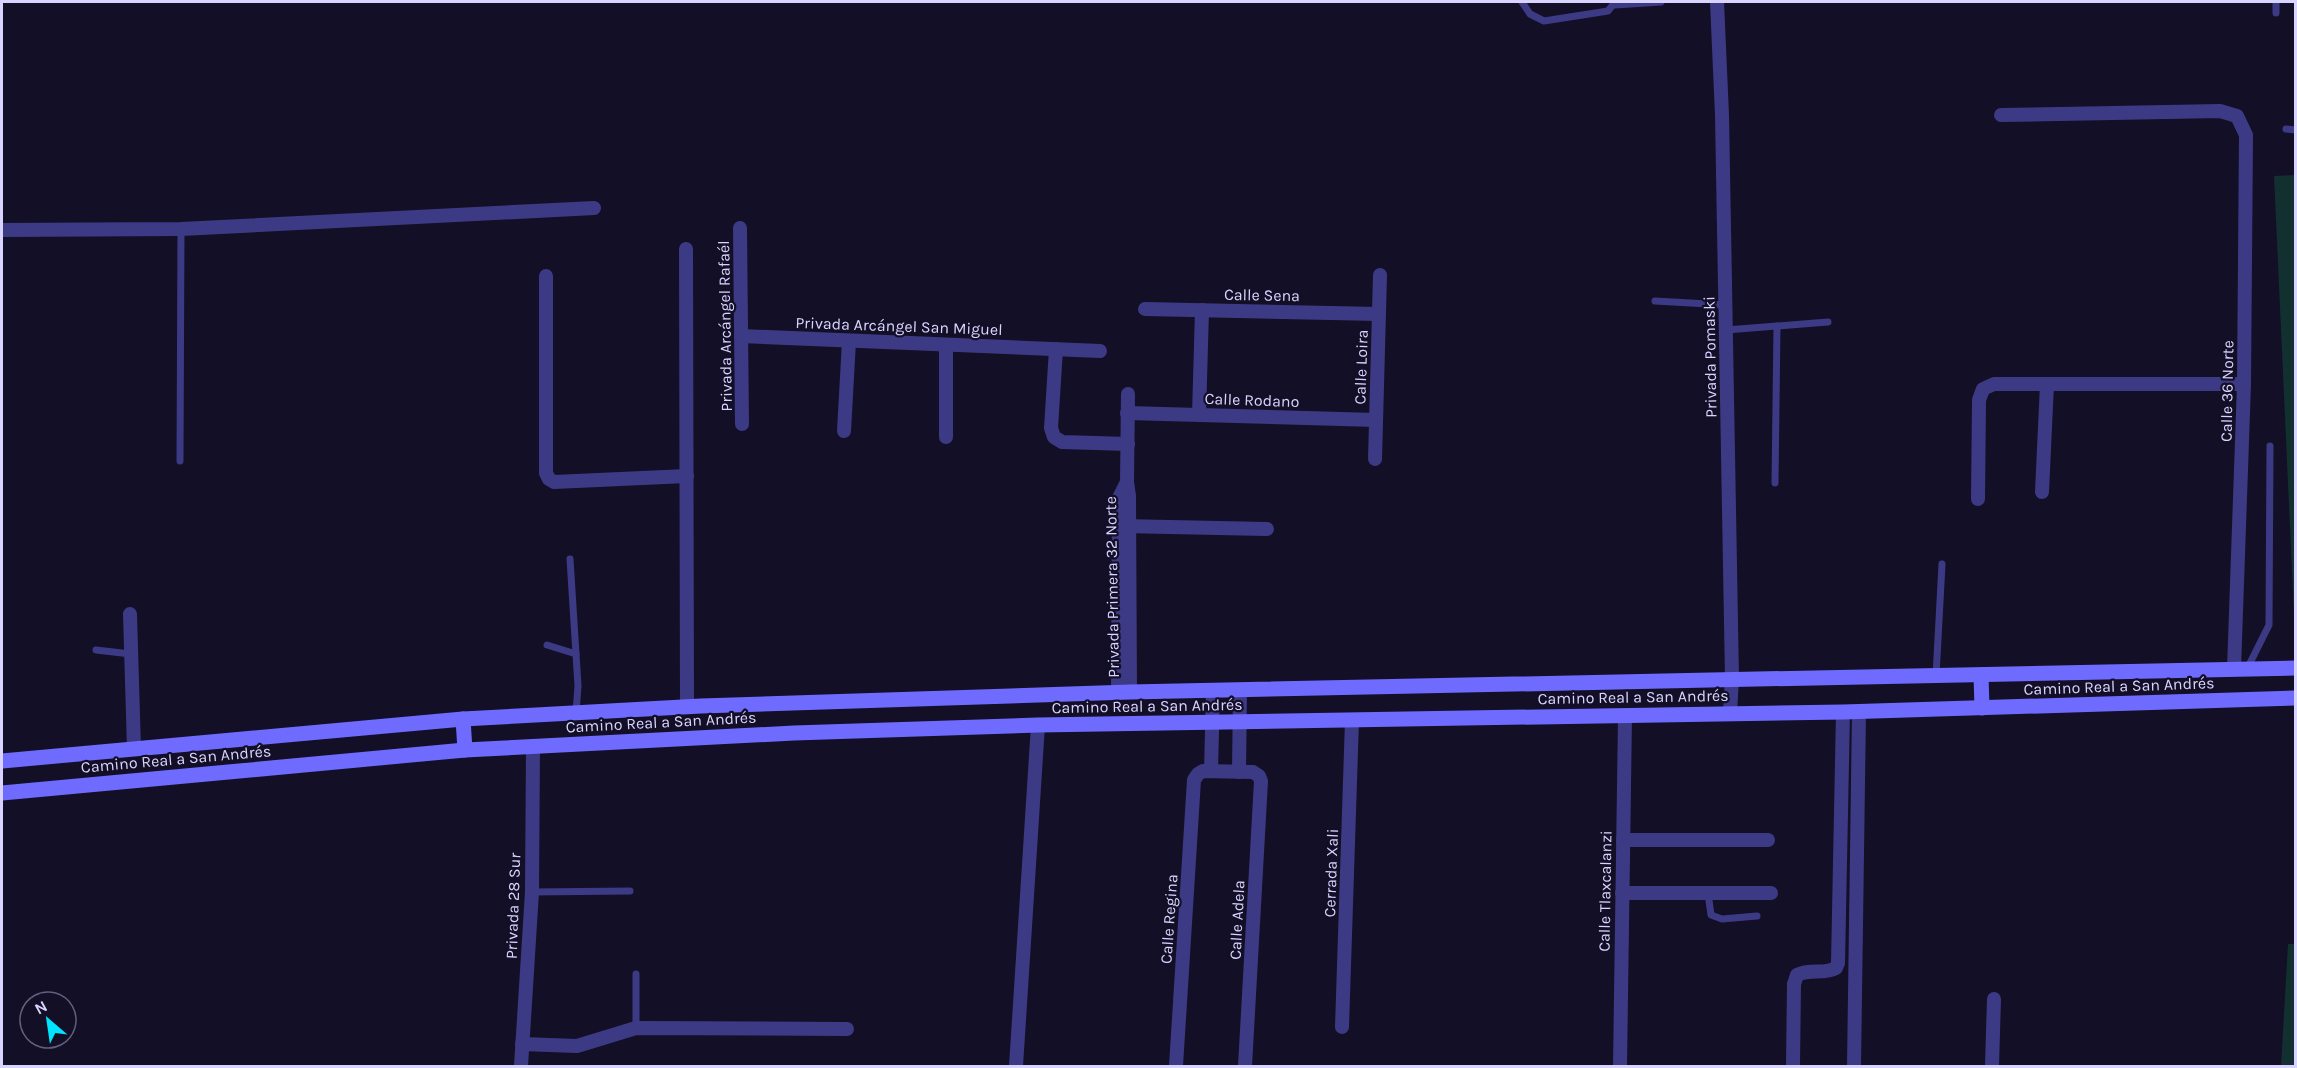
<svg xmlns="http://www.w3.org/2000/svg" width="2297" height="1068" font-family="Karla,sans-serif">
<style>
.green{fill:#12302f}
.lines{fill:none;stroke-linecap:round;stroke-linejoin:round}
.service{stroke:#3d3a85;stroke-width:7}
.minor{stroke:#3d3a85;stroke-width:14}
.secondary{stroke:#6f6bff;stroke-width:15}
.labels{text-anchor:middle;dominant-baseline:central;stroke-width:4.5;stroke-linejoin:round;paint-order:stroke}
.street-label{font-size:16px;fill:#d9d4ff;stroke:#130f26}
</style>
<rect width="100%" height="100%" fill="#130f26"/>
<g class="green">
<path d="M 2295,175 L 2296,637 L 2295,637 L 2274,176 Z"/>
<path d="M 2288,944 L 2295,944 L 2295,1066 L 2281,1066 Z"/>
</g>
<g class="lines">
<g class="service">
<path d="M 1522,2 L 1530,14 L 1544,21 L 1608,11 L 1615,2"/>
<path d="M 1615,5 L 1661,2"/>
<path d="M 2276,13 L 2276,2"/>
<path d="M 2286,129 L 2296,130"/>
<path d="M 1655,301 L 1726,305"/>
<path d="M 1726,330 L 1828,322"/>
<path d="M 180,461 L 181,229"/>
<path d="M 1775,483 L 1777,326"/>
<path d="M 570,559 L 576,654"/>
<path d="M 547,645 L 576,654 L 578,686 L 576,712"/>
<path d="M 96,650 L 131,654"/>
<path d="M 2247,669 L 2269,625 L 2270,446"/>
<path d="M 1936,676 L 1942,564"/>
<path d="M 532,892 L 630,891"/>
<path d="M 1708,893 L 1711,915 L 1722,919 L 1757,916"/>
<path d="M 636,1028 L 636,974"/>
</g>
<g class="minor">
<path d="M 1717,2 L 1722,115 L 1732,679 L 1730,713"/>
<path d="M 2001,115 L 2220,111 L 2237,116 L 2246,135 L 2244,384 L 2234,669"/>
<path d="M 740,228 L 742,424"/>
<path d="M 2,230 L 181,229 L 594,208"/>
<path d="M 686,249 L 687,706"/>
<path d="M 546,276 L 546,473 L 549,479 L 554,482 L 687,476"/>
<path d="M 1145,309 L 1379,314"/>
<path d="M 741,336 L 1100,351"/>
<path d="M 1056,349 L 1051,428 L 1054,437 L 1062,442 L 1128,444"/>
<path d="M 1128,394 L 1127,482 L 1129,496 L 1130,692"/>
<path d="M 1127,413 L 1376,420"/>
<path d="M 1199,415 L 1202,310"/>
<path d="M 844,431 L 849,341"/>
<path d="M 946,437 L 946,345"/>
<path d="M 1375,459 L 1380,275"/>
<path d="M 2042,492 L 2047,384"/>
<path d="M 1978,499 L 1979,400 L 1983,389 L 1994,384 L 2244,384"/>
<path d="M 1121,526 L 1267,529"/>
<path d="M 130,614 L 134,749"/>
<path d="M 1118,693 L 1119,498 L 1127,482"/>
<path d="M 1211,771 L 1213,691"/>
<path d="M 1239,772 L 1240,691"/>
<path d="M 1623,840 L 1768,840"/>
<path d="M 1622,893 L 1771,893"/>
<path d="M 1342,1027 L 1352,720"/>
<path d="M 522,1044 L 577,1046 L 636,1028 L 847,1029"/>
<path d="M 521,1066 L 532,892 L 533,747"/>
<path d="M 1016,1066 L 1038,725"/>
<path d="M 1176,1066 L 1194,780 L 1198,774 L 1203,771 L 1253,772 L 1259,776 L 1261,781 L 1245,1066"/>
<path d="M 1620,1066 L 1625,716"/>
<path d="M 1793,1066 L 1794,984 L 1797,975 C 1810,968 1824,975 1836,968 L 1838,963 L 1843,712"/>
<path d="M 1854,1066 L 1859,712"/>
<path d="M 1992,1066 L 1994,999"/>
</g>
<g class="secondary">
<path d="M 1981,675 L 1982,708"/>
<path d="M 463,719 L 465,750"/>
<path d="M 2,761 L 463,719 L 701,706 L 1130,692 L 2296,668"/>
<path d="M 2,793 L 465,750 L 794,733 L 1038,725 L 1843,712 L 2296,698"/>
</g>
</g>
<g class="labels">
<g class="street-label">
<text transform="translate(1262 295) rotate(1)">Calle Sena</text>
<text transform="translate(725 326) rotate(-91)">Privada Arcángel Rafaél</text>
<text transform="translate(899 326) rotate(2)">Privada Arcángel San Miguel</text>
<text transform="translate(1710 357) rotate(-91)">Privada Pomaski</text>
<text transform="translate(1361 367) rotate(-88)">Calle Loira</text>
<text transform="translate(2227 391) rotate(-89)">Calle 36 Norte</text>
<text transform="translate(1252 400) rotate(2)">Calle Rodano</text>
<text transform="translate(1112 587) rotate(-91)">Privada Primera 32 Norte</text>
<text transform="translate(2119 686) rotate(-2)">Camino Real a San Andrés</text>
<text transform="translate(1633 697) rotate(-1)">Camino Real a San Andrés</text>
<text transform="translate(1147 706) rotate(-1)">Camino Real a San Andrés</text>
<text transform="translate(661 722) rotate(-3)">Camino Real a San Andrés</text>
<text transform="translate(176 759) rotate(-5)">Camino Real a San Andrés</text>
<text transform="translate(1331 873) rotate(-88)">Cerrada Xali</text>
<text transform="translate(1605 891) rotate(-89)">Calle Tlaxcalanzi</text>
<text transform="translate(513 906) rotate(-88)">Privada 28 Sur</text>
<text transform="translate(1169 919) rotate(-86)">Calle Regina</text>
<text transform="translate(1237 920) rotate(-87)">Calle Adela</text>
</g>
</g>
<rect width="2297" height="1068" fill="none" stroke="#d9d4ff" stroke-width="6"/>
<g transform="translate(48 1020) rotate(331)"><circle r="28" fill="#130f26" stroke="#625e7d" stroke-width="1.5"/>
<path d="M0-4.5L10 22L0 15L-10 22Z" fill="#00e5ff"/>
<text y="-9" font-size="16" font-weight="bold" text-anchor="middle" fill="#d9d4ff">N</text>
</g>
</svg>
